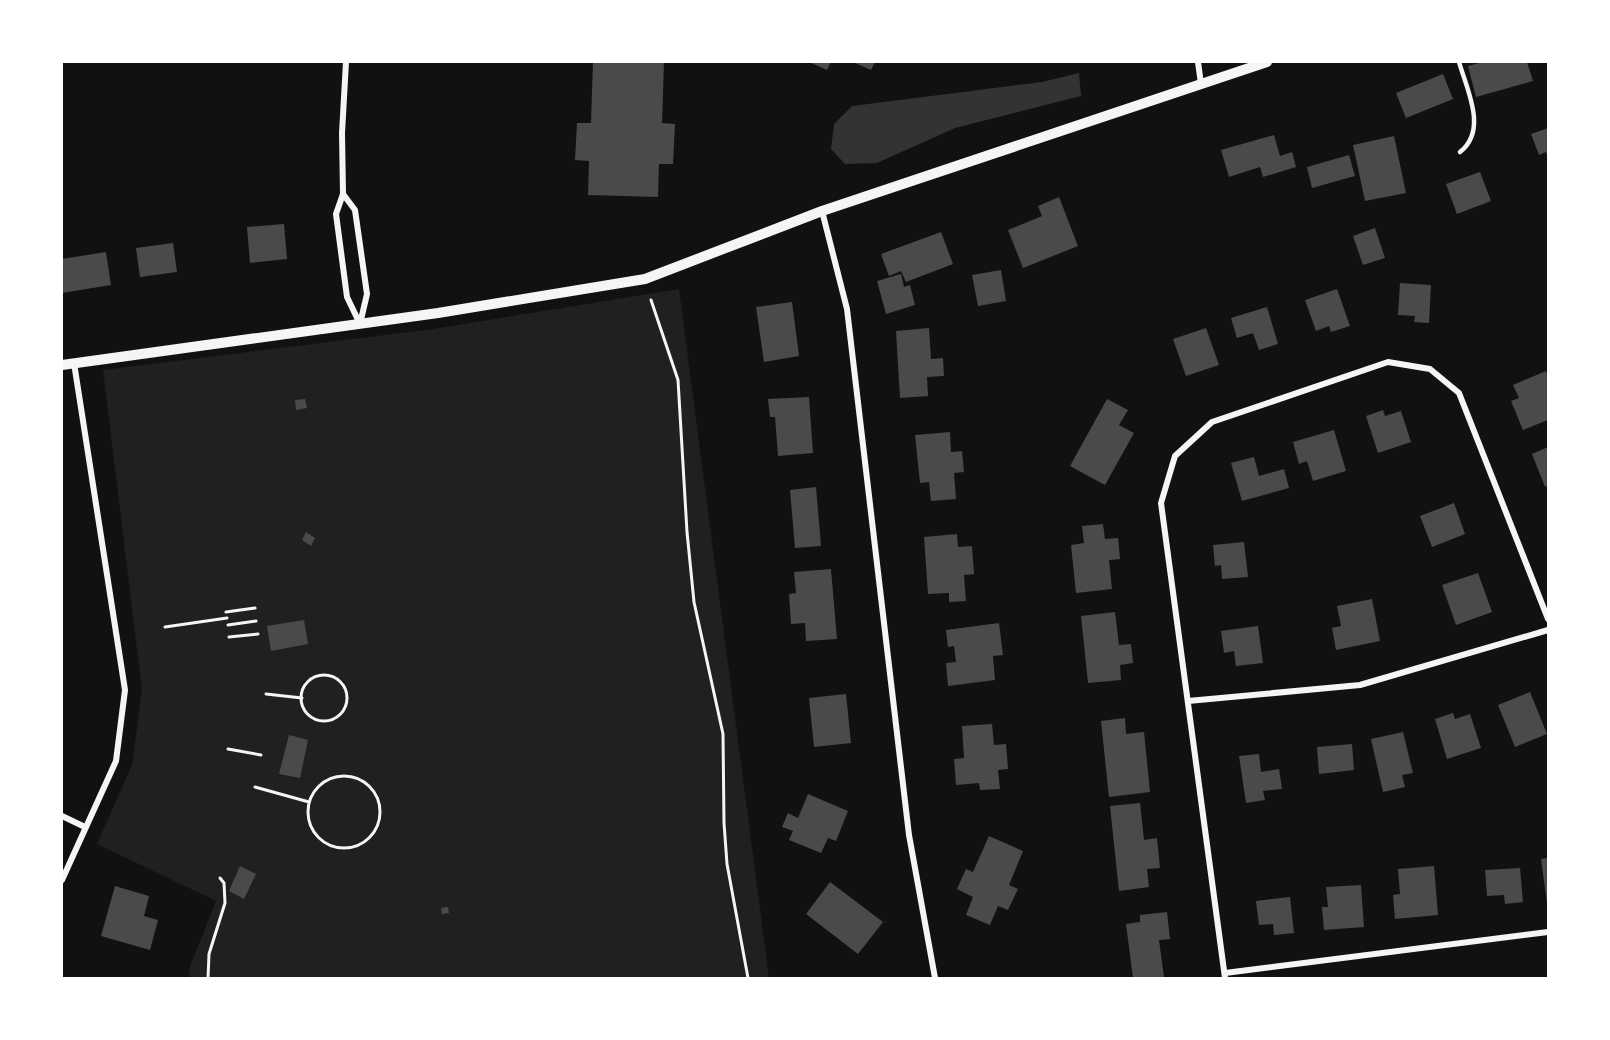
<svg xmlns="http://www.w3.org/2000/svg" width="1610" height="1040" font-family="Helvetica,sans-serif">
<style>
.green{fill:#202020}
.water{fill:#333}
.building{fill:#4a4a4a}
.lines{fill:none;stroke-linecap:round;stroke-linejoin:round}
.path{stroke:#f5f5f5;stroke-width:3}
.service{stroke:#f5f5f5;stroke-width:4.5}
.minor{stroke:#f5f5f5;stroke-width:6}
.tertiary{stroke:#f5f5f5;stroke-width:10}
</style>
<rect width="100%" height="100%" fill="#111"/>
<path class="green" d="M 679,289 L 769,978 L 190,978 L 189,969 L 216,901 L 97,844 L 132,765 L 142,690 L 103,370 L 433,329 Z"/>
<path class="water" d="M 1079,73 L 1081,96 L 955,128 L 877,163 L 845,164 L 831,149 L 834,124 L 852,106 L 1042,82 Z"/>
<g class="building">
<path d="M 593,62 L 664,62 L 662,123 L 675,124 L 673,164 L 659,164 L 658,197 L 588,195 L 589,161 L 575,160 L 577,123 L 591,123 Z"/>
<path d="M 809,62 L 831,62 L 827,70 Z"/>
<path d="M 853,62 L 875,62 L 871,70 Z"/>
<path d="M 1483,62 L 1527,62 L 1533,81 L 1476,97 L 1468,66 Z"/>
<path d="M 1443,74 L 1453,99 L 1406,118 L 1396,93 Z"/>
<path d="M 1548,128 L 1548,158 L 1546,152 L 1539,155 L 1531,134 Z"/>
<path d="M 1274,135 L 1280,156 L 1292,152 L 1296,167 L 1263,177 L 1260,167 L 1229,177 L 1221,150 Z"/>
<path d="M 1394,136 L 1406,193 L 1365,201 L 1353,145 Z"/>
<path d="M 1349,155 L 1355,176 L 1312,188 L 1307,167 Z"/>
<path d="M 1480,172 L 1491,201 L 1457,214 L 1446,184 Z"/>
<path d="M 1059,197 L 1078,246 L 1023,268 L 1008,230 L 1042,216 L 1038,206 Z"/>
<path d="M 284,224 L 287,259 L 250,263 L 247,227 Z"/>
<path d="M 1375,228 L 1385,258 L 1363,265 L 1353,236 Z"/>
<path d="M 941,232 L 953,264 L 906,282 L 901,271 L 889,276 L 881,254 Z"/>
<path d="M 173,243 L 177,272 L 140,277 L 136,248 Z"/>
<path d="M 106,252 L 111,285 L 62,293 L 62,259 Z"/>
<path d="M 1001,270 L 1006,301 L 978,306 L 972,275 Z"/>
<path d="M 901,274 L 904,287 L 910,285 L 915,305 L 886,314 L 877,281 Z"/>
<path d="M 1400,283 L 1431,285 L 1429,323 L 1414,322 L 1415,316 L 1398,315 Z"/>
<path d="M 1337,289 L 1350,326 L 1331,332 L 1329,326 L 1316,331 L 1305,300 Z"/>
<path d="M 792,302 L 799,356 L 764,362 L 756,307 Z"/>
<path d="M 1267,307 L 1278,344 L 1259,350 L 1253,333 L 1237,338 L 1231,318 Z"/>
<path d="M 929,328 L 931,359 L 943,358 L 944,376 L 927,377 L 928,396 L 900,398 L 896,331 Z"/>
<path d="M 1206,328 L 1219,365 L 1186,376 L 1173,339 Z"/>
<path d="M 1546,371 L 1548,378 L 1548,420 L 1523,430 L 1511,401 L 1519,398 L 1513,385 Z"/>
<path d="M 809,397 L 813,453 L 778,456 L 775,417 L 770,417 L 768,399 Z"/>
<path d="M 305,399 L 307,408 L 296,410 L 295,400 Z"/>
<path d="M 1107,399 L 1128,410 L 1119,425 L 1134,433 L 1105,485 L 1070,466 Z"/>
<path d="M 1383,410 L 1385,416 L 1401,411 L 1411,442 L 1378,453 L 1366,416 Z"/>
<path d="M 1334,430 L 1346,471 L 1313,481 L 1307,461 L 1299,464 L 1293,442 Z"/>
<path d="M 950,432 L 951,452 L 962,451 L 964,472 L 954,473 L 956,499 L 931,501 L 929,482 L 920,483 L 915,435 Z"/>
<path d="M 1548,447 L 1548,485 L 1545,487 L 1532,454 Z"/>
<path d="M 1254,457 L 1259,476 L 1284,469 L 1289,488 L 1242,501 L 1231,463 Z"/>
<path d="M 816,487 L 821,546 L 795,548 L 790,490 Z"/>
<path d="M 1454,503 L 1465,534 L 1432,547 L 1420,516 Z"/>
<path d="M 1103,524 L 1105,539 L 1118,538 L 1120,559 L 1109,560 L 1112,589 L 1076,593 L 1071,545 L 1084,543 L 1082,526 Z"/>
<path d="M 306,532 L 315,538 L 311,546 L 302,540 Z"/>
<path d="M 957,534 L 958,547 L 972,546 L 974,574 L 964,575 L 966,601 L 949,602 L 949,593 L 928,594 L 924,537 Z"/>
<path d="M 1244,542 L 1248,577 L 1222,579 L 1221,565 L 1215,566 L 1213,545 Z"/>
<path d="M 831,569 L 837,639 L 806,641 L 805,623 L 791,624 L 789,594 L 796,593 L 794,572 Z"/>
<path d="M 1478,573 L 1492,612 L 1456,625 L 1442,585 Z"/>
<path d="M 1372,599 L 1380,641 L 1336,650 L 1332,628 L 1341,626 L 1337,606 Z"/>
<path d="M 1115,612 L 1119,645 L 1131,644 L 1133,663 L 1120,665 L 1121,680 L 1088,683 L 1081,616 Z"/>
<path d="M 304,620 L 308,644 L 271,651 L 267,626 Z"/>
<path d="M 999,623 L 1003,655 L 993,656 L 995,680 L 948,686 L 946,663 L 956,662 L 954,646 L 948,647 L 946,630 Z"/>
<path d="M 1258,626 L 1263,663 L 1236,666 L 1234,651 L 1224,653 L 1221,631 Z"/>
<path d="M 1530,692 L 1547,734 L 1515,747 L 1498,705 Z"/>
<path d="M 846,694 L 851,743 L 814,747 L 809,698 Z"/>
<path d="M 1453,713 L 1455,719 L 1470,714 L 1481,748 L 1447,759 L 1435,719 Z"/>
<path d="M 1125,718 L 1126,734 L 1144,732 L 1150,792 L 1109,797 L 1101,721 Z"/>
<path d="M 992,724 L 994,745 L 1006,744 L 1008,769 L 998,770 L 1000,789 L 980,790 L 979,783 L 956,785 L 954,759 L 964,758 L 962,726 Z"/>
<path d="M 1403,732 L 1413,773 L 1402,775 L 1405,787 L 1383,792 L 1371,739 Z"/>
<path d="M 289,735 L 308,740 L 300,778 L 279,774 Z"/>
<path d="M 1352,744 L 1354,770 L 1319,774 L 1317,747 Z"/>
<path d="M 1259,754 L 1261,772 L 1279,769 L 1282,789 L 1263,791 L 1265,800 L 1246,803 L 1239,756 Z"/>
<path d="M 808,794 L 848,811 L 836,841 L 828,838 L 821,853 L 789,840 L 793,831 L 782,827 L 788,813 L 798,818 Z"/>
<path d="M 1140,803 L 1144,840 L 1157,838 L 1160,868 L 1147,869 L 1149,887 L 1119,891 L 1110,806 Z"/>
<path d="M 989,836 L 1023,851 L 1009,885 L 1018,889 L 1008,910 L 998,906 L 990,925 L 966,915 L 973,897 L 957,889 L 966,869 L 973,872 Z"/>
<path d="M 1548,858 L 1548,902 L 1547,903 L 1541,859 Z"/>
<path d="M 240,866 L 256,874 L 244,899 L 229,891 Z"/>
<path d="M 1434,866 L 1438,915 L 1395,919 L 1393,895 L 1400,894 L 1398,869 Z"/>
<path d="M 1520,868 L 1523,902 L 1505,904 L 1504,895 L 1487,896 L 1485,870 Z"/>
<path d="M 830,882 L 883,922 L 858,954 L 806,914 Z"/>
<path d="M 1361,885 L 1364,927 L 1324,930 L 1322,907 L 1328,907 L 1326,887 Z"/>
<path d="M 115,886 L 149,896 L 144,916 L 158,920 L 150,950 L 101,936 Z"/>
<path d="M 1290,897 L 1294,933 L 1274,935 L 1273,924 L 1259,925 L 1256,901 Z"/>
<path d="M 448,907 L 449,913 L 442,914 L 441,908 Z"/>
<path d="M 1167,912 L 1170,939 L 1159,940 L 1164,977 L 1133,978 L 1126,924 L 1140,922 L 1140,915 Z"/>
</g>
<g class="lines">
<g class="path">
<path d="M 651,300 L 678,380 L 687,532 L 694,602 L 723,734 L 724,823 L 727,864 L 748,978"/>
<path d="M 226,612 L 255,608"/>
<path d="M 228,625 L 256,621"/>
<path d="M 165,627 L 227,618"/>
<path d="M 229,637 L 258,634"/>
<circle cx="324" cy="698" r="23"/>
<path d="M 266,694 L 302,698"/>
<path d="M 228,749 L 261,755"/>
<circle cx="344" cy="812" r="36"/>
<path d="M 255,787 L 309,802"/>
<path d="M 208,978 L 209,954 L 225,903 L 224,883 L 220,878"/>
</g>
<path class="service" d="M 1459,62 C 1467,90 1488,130 1460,152"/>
<g class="minor">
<path d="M 346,62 L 342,133 L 343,194 L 336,214 L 347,297 L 360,324"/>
<path d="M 1198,62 L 1201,84"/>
<path d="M 343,194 L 355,210 L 367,294 L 360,324"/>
<path d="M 822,211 L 847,309 L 909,835 L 935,978"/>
<path d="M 1188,701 L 1360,685 L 1548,630"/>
<path d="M 62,816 L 85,827"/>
<path d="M 62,880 L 116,761 L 125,690 L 74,363"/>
<path d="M 1225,973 L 1548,932"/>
<path d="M 1225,978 L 1161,503 L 1175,456 L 1212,422 L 1388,362 L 1430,369 L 1459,393 L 1548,619"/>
</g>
<path class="tertiary" d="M 62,365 L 438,313 L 645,279 L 822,211 L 1267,62"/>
</g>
<rect width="1610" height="1040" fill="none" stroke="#ffffff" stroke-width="126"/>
</svg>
